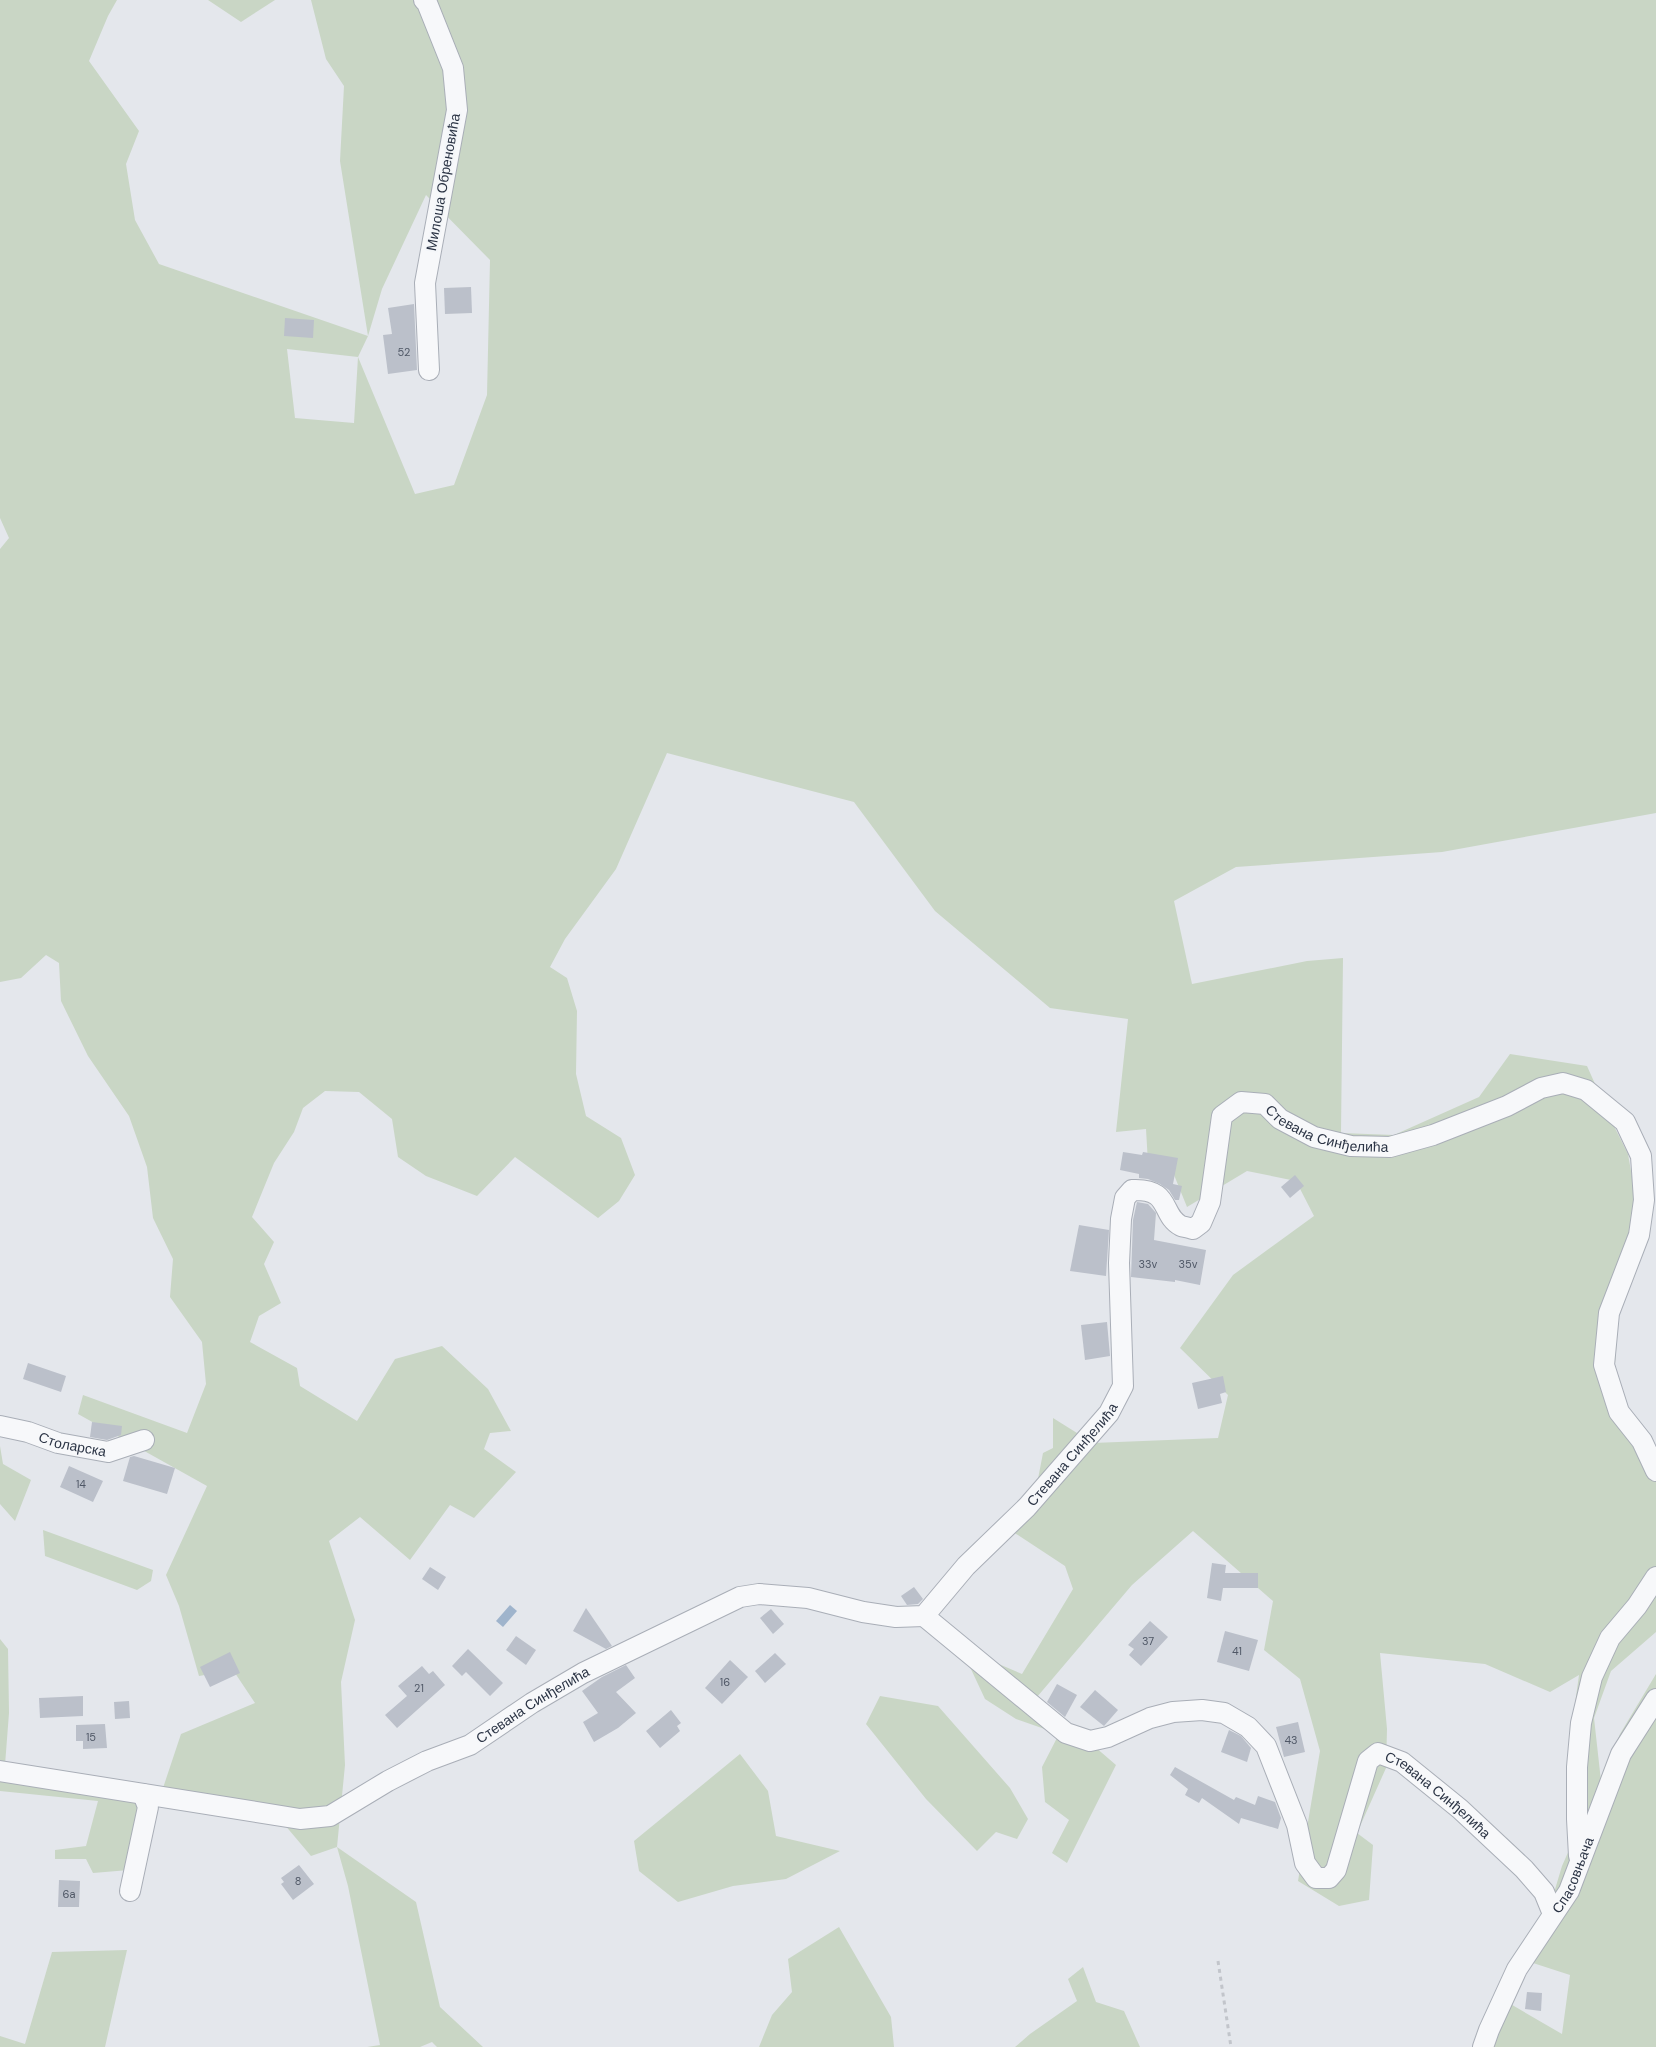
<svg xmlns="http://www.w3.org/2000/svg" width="1656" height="2047" font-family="'DM Sans',sans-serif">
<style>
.green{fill:#c9d6c5;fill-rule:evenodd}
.water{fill:#9fb4cc}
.building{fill:#bbc0ca}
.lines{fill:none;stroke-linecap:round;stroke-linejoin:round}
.minor-casing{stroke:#a9aeb7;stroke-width:22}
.path{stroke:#c2c5cb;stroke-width:3;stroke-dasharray:4 4;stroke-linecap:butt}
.minor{stroke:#f7f8fa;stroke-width:20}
.labels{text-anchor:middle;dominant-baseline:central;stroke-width:4;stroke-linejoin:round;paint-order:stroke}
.number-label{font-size:11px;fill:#4f5766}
.street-label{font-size:14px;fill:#2b3445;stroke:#f4f6f9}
</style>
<rect width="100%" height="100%" fill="#e4e7ec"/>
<g class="green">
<path d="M 0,0 L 117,0 L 108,16 L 89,61 L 139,131 L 126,164 L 135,220 L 159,264 L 368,336 L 340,161 L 344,86 L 326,59 L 311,0 L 1656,0 L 1656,813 L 1442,852 L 1236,867 L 1174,901 L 1192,984 L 1307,961 L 1343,958 L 1341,1133 L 1394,1135 L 1479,1097 L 1510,1054 L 1587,1066 L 1613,1124 L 1628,1154 L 1644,1245 L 1619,1312 L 1615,1364 L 1623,1432 L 1656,1449 L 1656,1632 L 1611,1671 L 1594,1718 L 1601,1781 L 1620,1734 L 1656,1674 L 1656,2047 L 1474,2047 L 1495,1995 L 1562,2034 L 1570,1975 L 1533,1963 L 1562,1866 L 1570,1848 L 1567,1762 L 1579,1675 L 1550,1692 L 1485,1664 L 1380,1653 L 1387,1729 L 1386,1768 L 1357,1833 L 1373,1845 L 1369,1900 L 1339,1906 L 1298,1881 L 1320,1751 L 1300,1679 L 1264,1650 L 1273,1601 L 1193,1531 L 1132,1585 L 1037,1697 L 1116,1765 L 1067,1863 L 1052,1853 L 1069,1820 L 1045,1802 L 1042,1767 L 1059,1734 L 1016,1719 L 985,1699 L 970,1667 L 980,1656 L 1022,1674 L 1073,1589 L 1065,1566 L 998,1522 L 1037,1484 L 1043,1453 L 1053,1448 L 1053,1418 L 1093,1443 L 1218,1438 L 1228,1395 L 1180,1348 L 1233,1275 L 1314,1216 L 1296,1181 L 1247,1171 L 1187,1207 L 1170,1165 L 1148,1163 L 1146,1129 L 1116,1132 L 1128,1019 L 1050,1008 L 935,911 L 854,802 L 667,753 L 616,869 L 565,939 L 550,967 L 567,978 L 577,1011 L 576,1074 L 586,1116 L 621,1138 L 635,1175 L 619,1201 L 598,1218 L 515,1157 L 477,1196 L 426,1176 L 398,1157 L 392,1119 L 359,1092 L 325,1091 L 303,1108 L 294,1132 L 274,1163 L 252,1217 L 274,1242 L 264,1264 L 281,1303 L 259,1316 L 250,1342 L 297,1368 L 300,1386 L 357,1421 L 395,1359 L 442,1346 L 488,1389 L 511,1431 L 490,1433 L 484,1449 L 516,1472 L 474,1518 L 450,1505 L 410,1560 L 360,1517 L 329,1541 L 355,1620 L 341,1682 L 345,1765 L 337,1847 L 416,1902 L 440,2007 L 483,2047 L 437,2047 L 432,2042 L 420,2047 L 367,2047 L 380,2045 L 348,1886 L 337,1847 L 311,1856 L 284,1824 L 162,1791 L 141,1869 L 93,1873 L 86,1859 L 55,1859 L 55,1850 L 86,1846 L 98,1801 L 0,1791 L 0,1639 L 8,1649 L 9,1713 L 5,1765 L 162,1791 L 181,1734 L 255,1703 L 233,1670 L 199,1676 L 179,1606 L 166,1575 L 207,1486 L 78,1414 L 83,1395 L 187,1433 L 206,1384 L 202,1342 L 170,1297 L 173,1259 L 153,1218 L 147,1167 L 129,1116 L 88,1056 L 61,1001 L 59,963 L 46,955 L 21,978 L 0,982 L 0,549 L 9,538 L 0,518 ZM 426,195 L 490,260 L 487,395 L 454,485 L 415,494 L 358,357 L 368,336 L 382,289 ZM 287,349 L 358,357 L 354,423 L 295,418 Z"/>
<path d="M 208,0 L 275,0 L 241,22 Z"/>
<path d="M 0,1446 L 3,1464 L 31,1480 L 15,1521 L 0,1504 Z"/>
<path d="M 43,1530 L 153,1570 L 151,1581 L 137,1590 L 45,1556 Z"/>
<path d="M 880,1696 L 938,1706 L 1010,1788 L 1028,1819 L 1017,1839 L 996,1832 L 977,1851 L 926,1799 L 866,1724 Z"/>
<path d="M 740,1754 L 768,1791 L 776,1836 L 840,1851 L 786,1879 L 733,1886 L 678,1902 L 639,1871 L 634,1841 Z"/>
<path d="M 839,1927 L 891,2017 L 894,2047 L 759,2047 L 772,2015 L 792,1992 L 788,1959 Z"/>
<path d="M 127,1950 L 105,2047 L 0,2047 L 0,2036 L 25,2044 L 52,1952 Z"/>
<path d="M 1083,1967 L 1096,2002 L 1124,2011 L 1140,2047 L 1015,2047 L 1030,2034 L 1077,2001 L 1068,1979 Z"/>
</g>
<path class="water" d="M 510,1605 L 517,1611 L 503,1627 L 496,1621 Z"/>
<g class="building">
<path d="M 471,287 L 472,313 L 445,314 L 444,288 Z"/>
<path d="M 414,304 L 417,370 L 388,374 L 383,335 L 392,334 L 388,308 Z"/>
<path d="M 285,318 L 314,320 L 313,338 L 284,336 Z"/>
<path d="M 1123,1152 L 1142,1155 L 1143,1152 L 1178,1158 L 1173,1184 L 1182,1186 L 1179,1200 L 1175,1200 L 1169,1190 L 1160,1184 L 1148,1179 L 1139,1178 L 1139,1174 L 1120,1170 Z"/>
<path d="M 1295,1175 L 1304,1186 L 1290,1198 L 1281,1187 Z"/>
<path d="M 1137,1202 L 1148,1204 L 1156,1213 L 1154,1240 L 1206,1250 L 1200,1285 L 1175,1280 L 1175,1282 L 1131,1277 L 1133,1220 Z"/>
<path d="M 1079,1225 L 1109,1230 L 1106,1276 L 1070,1271 Z"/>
<path d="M 1107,1322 L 1110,1356 L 1085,1360 L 1081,1325 Z"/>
<path d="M 28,1363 L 66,1376 L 61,1392 L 23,1379 Z"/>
<path d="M 1223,1376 L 1226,1392 L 1220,1394 L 1222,1403 L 1198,1409 L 1192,1383 Z"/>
<path d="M 92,1422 L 122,1426 L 121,1435 L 107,1440 L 90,1437 Z"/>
<path d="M 134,1456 L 175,1468 L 167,1494 L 123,1481 L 130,1457 Z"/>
<path d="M 69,1466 L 103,1481 L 93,1502 L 60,1487 Z"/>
<path d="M 1212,1563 L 1226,1565 L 1225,1573 L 1258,1573 L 1258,1588 L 1223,1588 L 1221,1601 L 1207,1598 Z"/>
<path d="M 430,1567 L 446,1577 L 438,1590 L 422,1579 Z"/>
<path d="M 914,1587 L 923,1599 L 918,1604 L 907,1605 L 901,1596 Z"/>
<path d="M 586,1608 L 612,1646 L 606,1649 L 573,1631 Z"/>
<path d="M 771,1609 L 784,1624 L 773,1634 L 760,1618 Z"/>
<path d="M 1150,1621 L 1168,1637 L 1141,1666 L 1129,1655 L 1134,1649 L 1128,1645 Z"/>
<path d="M 1225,1631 L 1258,1640 L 1249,1671 L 1217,1662 Z"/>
<path d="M 516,1636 L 536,1650 L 526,1665 L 506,1650 Z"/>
<path d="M 468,1649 L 503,1683 L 490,1696 L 466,1672 L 462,1676 L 452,1666 Z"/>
<path d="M 230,1652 L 240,1673 L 210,1687 L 200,1667 Z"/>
<path d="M 775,1653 L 786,1664 L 765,1683 L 755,1671 Z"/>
<path d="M 730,1660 L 748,1677 L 722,1704 L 705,1688 Z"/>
<path d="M 626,1665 L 635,1678 L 616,1692 L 636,1713 L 618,1728 L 594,1742 L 583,1722 L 598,1713 L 582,1691 L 602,1677 Z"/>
<path d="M 422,1666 L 429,1674 L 433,1671 L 445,1685 L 397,1728 L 385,1715 L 407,1696 L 398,1686 Z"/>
<path d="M 1057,1684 L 1077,1695 L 1065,1717 L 1047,1702 Z"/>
<path d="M 1095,1690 L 1118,1710 L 1104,1726 L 1080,1707 Z"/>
<path d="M 83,1696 L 83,1716 L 40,1718 L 39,1698 Z"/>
<path d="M 129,1701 L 130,1718 L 115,1719 L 114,1702 Z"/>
<path d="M 671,1710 L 681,1723 L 677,1726 L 680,1731 L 660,1748 L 646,1731 Z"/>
<path d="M 1298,1722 L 1305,1752 L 1284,1757 L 1276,1727 Z"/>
<path d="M 105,1724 L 107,1748 L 83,1749 L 83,1741 L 76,1741 L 76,1725 Z"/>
<path d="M 1229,1730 L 1241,1736 L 1251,1748 L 1247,1762 L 1221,1752 Z"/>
<path d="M 1175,1767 L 1234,1800 L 1236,1797 L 1255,1805 L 1258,1796 L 1275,1802 L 1281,1818 L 1278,1829 L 1241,1818 L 1239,1824 L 1202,1798 L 1199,1803 L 1185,1795 L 1188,1789 L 1170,1775 Z"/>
<path d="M 299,1865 L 314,1884 L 293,1900 L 281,1884 L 284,1882 L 281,1878 Z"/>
<path d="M 59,1880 L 80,1881 L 79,1907 L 58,1907 Z"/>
<path d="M 1527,1992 L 1542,1993 L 1541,2011 L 1525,2009 Z"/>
</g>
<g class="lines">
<defs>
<g id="minor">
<path d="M 424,0 L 427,3 L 453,68 L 457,110 L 425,283 L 429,370"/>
<path id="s1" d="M 0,1426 L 28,1432 L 58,1443 L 108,1452 L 144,1440"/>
<path id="s2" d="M 924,1616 L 1066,1733 L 1090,1741 L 1108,1737 L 1150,1718 L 1173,1712 L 1202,1710 L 1224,1713 L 1248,1727 L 1266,1746 L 1297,1825 L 1305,1863 L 1316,1878 L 1329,1878 L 1336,1870 L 1368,1761 L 1378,1753 L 1402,1762 L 1460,1809 L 1524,1869 L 1544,1892 L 1553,1914"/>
<path id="s3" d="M 0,1771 L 300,1819 L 330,1816 L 388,1781 L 427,1761 L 470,1745 L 532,1703 L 583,1673 L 740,1597 L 759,1594 L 808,1598 L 863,1612 L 896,1617 L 924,1616 L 966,1566 L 1027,1507 L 1109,1413 L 1123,1386 L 1119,1263 L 1121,1219 L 1125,1198 L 1132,1190 C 1172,1188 1160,1215 1181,1226 C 1185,1227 1190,1228 1193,1229 L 1201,1223 L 1210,1202 L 1222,1116 L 1241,1102 L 1265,1104 L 1280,1119 L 1314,1137 L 1351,1146 L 1390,1147 L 1433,1135 L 1507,1106 L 1541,1088 L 1563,1083 L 1586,1090 L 1625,1122 L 1641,1156 L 1644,1200 L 1639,1235 L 1609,1313 L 1604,1365 L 1619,1412 L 1642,1441 L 1656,1471"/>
<path d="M 1579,1856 L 1577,1819 L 1577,1767 L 1581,1723 L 1592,1677 L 1610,1638 L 1637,1606 L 1656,1577"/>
<path d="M 130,1891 L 148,1807 L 143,1794"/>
<path id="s4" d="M 1483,2047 L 1489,2030 L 1517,1969 L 1569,1891 L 1621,1754 L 1656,1699"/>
</g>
</defs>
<use href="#minor" class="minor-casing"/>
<path class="path" d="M 1218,1961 L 1231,2047"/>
<use href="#minor" class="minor"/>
</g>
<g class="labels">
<g class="number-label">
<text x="404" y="352">52</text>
<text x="1148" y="1264">33v</text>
<text x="1188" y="1264">35v</text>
<text x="81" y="1484">14</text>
<text x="1148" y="1641">37</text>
<text x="1237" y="1651">41</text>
<text x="725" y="1682">16</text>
<text x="419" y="1688">21</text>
<text x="91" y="1737">15</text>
<text x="1291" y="1740">43</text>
<text x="298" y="1881">8</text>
<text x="69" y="1894">6a</text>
</g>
<g class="street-label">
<text transform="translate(443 182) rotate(-80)">Милоша Обреновића</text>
<text stroke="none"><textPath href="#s3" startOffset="1806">Стевана Синђелића</textPath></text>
<text stroke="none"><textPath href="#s1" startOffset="75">Столарска</textPath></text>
<text stroke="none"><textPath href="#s3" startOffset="1206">Стевана Синђелића</textPath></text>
<text stroke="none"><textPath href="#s3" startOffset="566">Стевана Синђелића</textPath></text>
<text stroke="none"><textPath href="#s2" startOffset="769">Стевана Синђелића</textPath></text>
<text stroke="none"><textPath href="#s4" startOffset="195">Спасовњача</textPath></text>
</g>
</g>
</svg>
